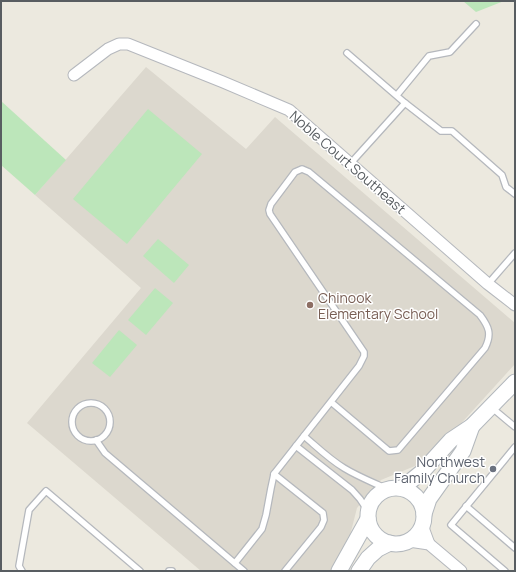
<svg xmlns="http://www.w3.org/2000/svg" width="516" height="572" font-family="Manrope,sans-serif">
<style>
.education{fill:#dcd8ce}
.green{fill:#bce6ba}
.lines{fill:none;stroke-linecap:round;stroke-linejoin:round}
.service-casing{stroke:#b5b8bd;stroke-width:8}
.minor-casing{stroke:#b5b8bd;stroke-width:13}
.secondary-casing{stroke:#b3b8bd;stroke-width:17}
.service{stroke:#fff;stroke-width:5.5}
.minor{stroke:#fff;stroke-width:11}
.secondary{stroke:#fff;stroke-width:15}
.education-dot{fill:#8d6e63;stroke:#fff;stroke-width:1.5}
.worship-dot{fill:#6b7280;stroke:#fff;stroke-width:1.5}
.labels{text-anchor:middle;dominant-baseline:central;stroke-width:3;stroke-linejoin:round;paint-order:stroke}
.street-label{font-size:14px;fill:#585d61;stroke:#fff}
.education-label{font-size:14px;fill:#785e54;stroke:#fff;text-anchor:start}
.worship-label{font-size:14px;fill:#5b616d;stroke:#fff;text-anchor:end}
</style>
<rect width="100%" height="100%" fill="#ece9df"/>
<path class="education" d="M 146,67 L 246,149 L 275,117 L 515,323 L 515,364 L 427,461 L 381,480 L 357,508 L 345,555 L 334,571 L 201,571 L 27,423 L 141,288 L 35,195 Z"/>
<g class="green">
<path d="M 463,1 L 504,1 L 476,12 Z"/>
<path d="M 1,101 L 66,160 L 35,195 L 1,165 Z"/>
<path d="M 148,109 L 202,154 L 127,244 L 73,199 Z"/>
<path d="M 158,239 L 189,265 L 174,283 L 143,256 Z"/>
<path d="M 155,288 L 173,303 L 146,335 L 128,320 Z"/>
<path d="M 119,330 L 137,345 L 110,377 L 92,363 Z"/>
</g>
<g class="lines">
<defs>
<g id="service">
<path d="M 347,53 L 405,103 L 441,131 L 452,131 L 502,175 L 506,187 L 515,194"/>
<path d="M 397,95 L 429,56 L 450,52 L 476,24"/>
<path d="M 350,164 L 405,103"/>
<path d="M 488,284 L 515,253"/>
<circle cx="91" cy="422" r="19"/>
<path d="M 491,407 L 515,427"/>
<path d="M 304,436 C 317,447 329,459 344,468 C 357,476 372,482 387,489"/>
<path d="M 96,440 L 105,453 L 244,571"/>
<path d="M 296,446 L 352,490 L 360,499 L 368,511"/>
<path d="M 274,474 L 323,513 L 324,520 L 321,527 L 285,571"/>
<path d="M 466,506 L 515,548"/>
<path d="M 235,563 L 262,529 L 266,515 L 271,488 L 274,474 L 359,366 L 364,356 L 364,352 L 270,214 L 269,210 L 271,204 L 295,172 L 302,169 L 309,172 L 480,315 C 489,327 492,334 485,348 L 398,450 L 389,451 L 331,402"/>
<path d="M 22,571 L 19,566 L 29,510 L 46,491 L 140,571"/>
<path d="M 169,571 L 172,571"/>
<path d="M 505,571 L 451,525 L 515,447"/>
</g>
<g id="minor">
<path d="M 74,75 L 108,49 L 119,44 L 128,44 L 223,82 L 289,110 L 488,284 L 515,305"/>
<path d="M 422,525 L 429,544"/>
<path d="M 409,541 L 429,544 L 461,571"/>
</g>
<g id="secondary">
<path d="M 402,488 L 422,472 L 451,440 L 472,426 L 515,382"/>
<circle cx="396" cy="516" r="28"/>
<path d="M 424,514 L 429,499 L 463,451 L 472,426"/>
<path d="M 339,571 L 368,519"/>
<path d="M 359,571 L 368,558 L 378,549 L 390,543"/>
</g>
</defs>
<use href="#service" class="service-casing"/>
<use href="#minor" class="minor-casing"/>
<use href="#secondary" class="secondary-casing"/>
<use href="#service" class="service"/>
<use href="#minor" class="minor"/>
<use href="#secondary" class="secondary"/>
</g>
<circle class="education-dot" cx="310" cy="305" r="4"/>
<circle class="worship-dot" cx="493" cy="469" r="4"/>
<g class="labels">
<g class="street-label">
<text transform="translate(348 162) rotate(41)">Noble Court Southeast</text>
</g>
<g class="education-label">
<text x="318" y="297">Chinook<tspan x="318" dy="16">Elementary School</tspan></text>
</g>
<g class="worship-label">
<text x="485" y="461">Northwest<tspan x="485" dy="16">Family Church</tspan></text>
</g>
</g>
<rect width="516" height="572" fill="none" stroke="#585d61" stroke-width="4"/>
</svg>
